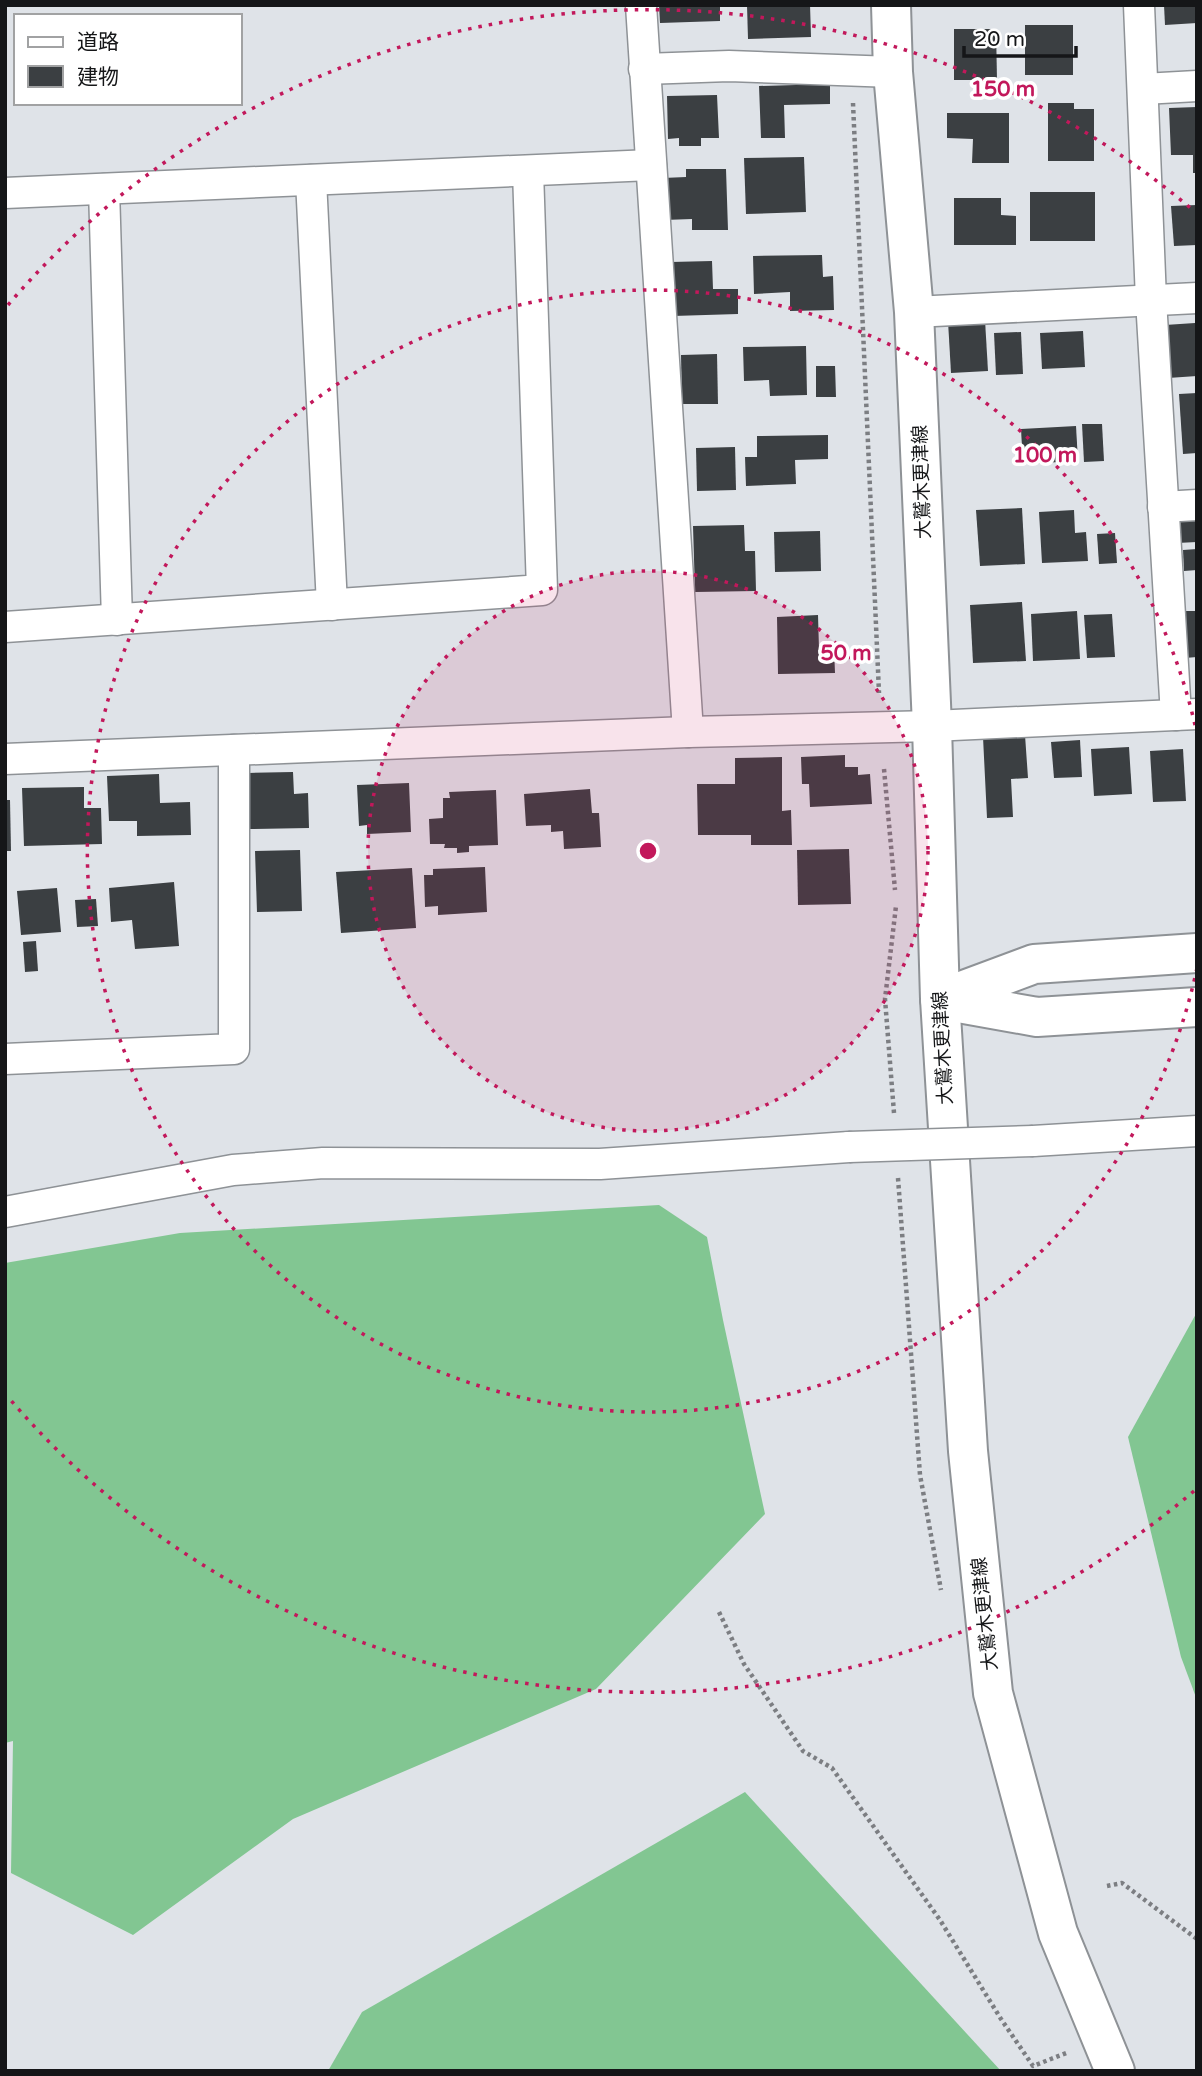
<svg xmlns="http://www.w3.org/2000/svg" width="1202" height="2076" font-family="'Varela Round','Noto Sans JP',sans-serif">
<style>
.forest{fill:#82c692}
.building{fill:#3b3f42}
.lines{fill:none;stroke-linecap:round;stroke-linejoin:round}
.street-casing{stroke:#8e9296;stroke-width:33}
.secondary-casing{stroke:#8e9296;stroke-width:42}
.path{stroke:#7c7e82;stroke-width:4.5;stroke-dasharray:3.5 3.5;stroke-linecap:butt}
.street{stroke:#fff;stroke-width:30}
.secondary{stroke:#fff;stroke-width:38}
.street-bridge-casing{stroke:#8e9296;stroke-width:33;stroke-linecap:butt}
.street-bridge{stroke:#fff;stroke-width:30}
.ring{fill:none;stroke:#c2185b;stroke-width:3.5;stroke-dasharray:3.5 7}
.labels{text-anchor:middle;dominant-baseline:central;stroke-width:7;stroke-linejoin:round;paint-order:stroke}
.street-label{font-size:19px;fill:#151618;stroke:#fff}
.centre{fill:#c2185b;stroke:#fff;stroke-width:3.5}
.ring-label{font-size:21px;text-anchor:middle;font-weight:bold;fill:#c2185b;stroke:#fff;stroke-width:7;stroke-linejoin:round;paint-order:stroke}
</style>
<rect width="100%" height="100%" fill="#dfe3e8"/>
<g class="forest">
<path d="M 659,1205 L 707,1237 L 723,1320 L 765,1514 L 596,1689 L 293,1819 L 133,1935 L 11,1873 L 13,1741 L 5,1743 L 5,1263 L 180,1233 Z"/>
<path d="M 1197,1312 L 1197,1700 L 1181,1657 L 1128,1437 Z"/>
<path d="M 745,1792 L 1001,2071 L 328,2071 L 362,2012 Z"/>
</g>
<g class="building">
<path d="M 659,5 L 720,5 L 720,21 L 660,23 Z"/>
<path d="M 747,5 L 810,5 L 811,37 L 748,39 Z"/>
<path d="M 1164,5 L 1197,5 L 1197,23 L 1165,25 Z"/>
<rect x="1025" y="25" width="48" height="50"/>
<path d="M 954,29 L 996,29 L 997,80 L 954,80 Z"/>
<path d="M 830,84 L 830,104 L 784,105 L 785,138 L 761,138 L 759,86 Z"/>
<path d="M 717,95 L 719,138 L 701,138 L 701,146 L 679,146 L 679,138 L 668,139 L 667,96 Z"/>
<path d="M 1048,103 L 1074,103 L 1074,109 L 1094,109 L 1094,161 L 1048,161 Z"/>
<path d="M 1197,107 L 1197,173 L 1193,173 L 1193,155 L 1171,155 L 1169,108 Z"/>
<path d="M 947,113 L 1009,113 L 1009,163 L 972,163 L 973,139 L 947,138 Z"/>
<path d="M 804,157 L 806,212 L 746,214 L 744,158 Z"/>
<path d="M 686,169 L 726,169 L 728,230 L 692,230 L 692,219 L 664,220 L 663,178 L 686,177 Z"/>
<rect x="1030" y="192" width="65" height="49"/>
<path d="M 954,198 L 1001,198 L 1001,215 L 1016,216 L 1016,245 L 954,245 Z"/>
<path d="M 1197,205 L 1197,245 L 1174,246 L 1171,206 Z"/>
<path d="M 822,255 L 823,277 L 833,276 L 834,310 L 790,311 L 790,292 L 754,294 L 753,256 Z"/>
<path d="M 712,261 L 713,289 L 738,289 L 738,314 L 673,316 L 671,262 Z"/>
<path d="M 985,320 L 988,371 L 951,373 L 948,321 Z"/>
<path d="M 1195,323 L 1197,376 L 1168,378 L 1165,325 Z"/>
<path d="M 1083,331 L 1085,367 L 1042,369 L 1040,333 Z"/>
<path d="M 1021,332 L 1023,374 L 996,375 L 994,333 Z"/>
<path d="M 806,346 L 807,395 L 770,396 L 769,380 L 744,381 L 743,347 Z"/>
<path d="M 717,354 L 718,404 L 682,404 L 681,355 Z"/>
<path d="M 816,366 L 835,366 L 836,397 L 816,397 Z"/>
<path d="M 1197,393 L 1197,453 L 1183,454 L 1179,394 Z"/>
<path d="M 1082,424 L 1102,424 L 1104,461 L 1084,462 Z"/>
<path d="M 1076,426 L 1078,461 L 1023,464 L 1021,429 Z"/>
<path d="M 828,435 L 828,459 L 795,460 L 796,484 L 746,486 L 745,457 L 757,457 L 757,436 Z"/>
<path d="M 735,447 L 736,490 L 697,491 L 696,448 Z"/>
<path d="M 1022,508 L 1025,564 L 980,566 L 976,510 Z"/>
<path d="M 1074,510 L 1075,533 L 1086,532 L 1088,561 L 1042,563 L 1039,512 Z"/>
<path d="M 1197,512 L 1197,542 L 1177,543 L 1176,514 Z"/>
<path d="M 744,525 L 745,551 L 755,551 L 756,591 L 695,592 L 693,526 Z"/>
<path d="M 820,531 L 821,571 L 775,572 L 774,532 Z"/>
<path d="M 1115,533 L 1117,563 L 1099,564 L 1097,534 Z"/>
<path d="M 1197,549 L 1197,570 L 1184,571 L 1183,550 Z"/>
<path d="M 1022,602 L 1026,661 L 973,663 L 970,605 Z"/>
<path d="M 1077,611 L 1080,659 L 1033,661 L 1031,614 Z"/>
<path d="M 1182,611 L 1197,611 L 1197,657 L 1185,658 Z"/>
<path d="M 1112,614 L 1115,657 L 1087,658 L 1084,615 Z"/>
<path d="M 818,615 L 819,649 L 834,648 L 835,673 L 778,674 L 777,617 Z"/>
<path d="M 1025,735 L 1028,778 L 1011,779 L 1013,817 L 987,818 L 983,737 Z"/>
<path d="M 1080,740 L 1082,777 L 1054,778 L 1051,742 Z"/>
<path d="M 1129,747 L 1132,794 L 1094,796 L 1091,749 Z"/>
<path d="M 1183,749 L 1186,801 L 1153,802 L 1150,751 Z"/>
<path d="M 845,755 L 845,767 L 858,767 L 858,775 L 870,774 L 872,804 L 810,807 L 809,784 L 802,784 L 801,757 Z"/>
<path d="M 782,757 L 782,811 L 791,810 L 792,845 L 751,845 L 751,835 L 698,835 L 697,784 L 735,784 L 735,758 Z"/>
<path d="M 293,772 L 294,794 L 308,793 L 309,828 L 249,829 L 248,773 Z"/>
<path d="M 159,774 L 160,803 L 190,802 L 191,835 L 137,836 L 137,821 L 109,821 L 107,776 Z"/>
<path d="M 409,783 L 411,832 L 367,834 L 367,825 L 359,826 L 357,785 Z"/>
<path d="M 84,787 L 84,808 L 101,808 L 102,844 L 24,846 L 22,788 Z"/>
<path d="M 590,789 L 592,813 L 599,813 L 601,847 L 564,849 L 563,831 L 551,832 L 551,825 L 526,826 L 524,794 Z"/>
<path d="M 496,790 L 498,845 L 469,846 L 469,852 L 457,853 L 457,848 L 444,848 L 445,844 L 430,844 L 429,819 L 443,818 L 443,798 L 450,798 L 449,792 Z"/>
<path d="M 5,800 L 10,800 L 11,851 L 5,851 Z"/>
<path d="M 849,849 L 851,904 L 798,905 L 797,850 Z"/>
<path d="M 300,850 L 302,911 L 257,912 L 255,851 Z"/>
<path d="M 485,867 L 487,912 L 438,915 L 438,906 L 425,907 L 424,875 L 433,875 L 433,869 Z"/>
<path d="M 412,868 L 416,928 L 341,933 L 336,872 Z"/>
<path d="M 174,882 L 179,946 L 135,949 L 132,920 L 111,922 L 109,888 Z"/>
<path d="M 57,888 L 61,932 L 21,935 L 17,891 Z"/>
<path d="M 96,899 L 98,926 L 77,927 L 75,900 Z"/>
<path d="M 36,941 L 38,971 L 25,972 L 23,942 Z"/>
</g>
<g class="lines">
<defs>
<g id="street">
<path d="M 641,5 L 688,732"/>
<path d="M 1139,5 L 1151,300 L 1176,715"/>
<path d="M 644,69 L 729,66 L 893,72"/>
<path d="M 1143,89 L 1197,86"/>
<path d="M 311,180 L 332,605"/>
<path d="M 104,189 L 117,620"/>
<path d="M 5,193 L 651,165"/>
<path d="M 914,312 L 1197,298"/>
<path d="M 1163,507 L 1197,505"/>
<path d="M 5,627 L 542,590 L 528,171"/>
<path d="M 5,759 L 688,732 L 932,726 L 1197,714"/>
<path d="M 5,1059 L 234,1049 L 234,750"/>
<path d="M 1033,1141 L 1197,1131"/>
<path d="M 5,1212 L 233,1170 L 323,1163 L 600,1164 L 849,1147"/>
</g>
<g id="secondary">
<path d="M 891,5 L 893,72 L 914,312 L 932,726 L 940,999 L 968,1451 L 993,1693 L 1058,1933 L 1115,2071"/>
<path d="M 940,999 L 1034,964 L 1197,953"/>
<path d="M 942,1000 L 1037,1017 L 1197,1007"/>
</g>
</defs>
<use href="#street" class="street-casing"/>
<use href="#secondary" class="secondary-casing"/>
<g class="path">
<path d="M 853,103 L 879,693"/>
<path d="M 884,769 L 895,890"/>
<path d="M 894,1113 L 885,999 L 896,906"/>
<path d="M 898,1178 L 920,1475 L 941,1590"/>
<path d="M 719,1612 L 744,1664 L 803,1751 L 832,1768 L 940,1920 L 1001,2019 L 1033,2066 L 1069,2052"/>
<path d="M 1107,1886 L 1122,1883 L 1197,1939"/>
</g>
<use href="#street" class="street"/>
<use href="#secondary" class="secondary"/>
<defs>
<path id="street-bridge" d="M 849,1147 L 1033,1141"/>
</defs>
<use href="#street-bridge" class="street-bridge-casing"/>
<use href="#street-bridge" class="street-bridge"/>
</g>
<circle cx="648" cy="851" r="280" fill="#c2185b" fill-opacity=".12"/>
<g class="ring">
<circle cx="648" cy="851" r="280"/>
<path d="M1197 968A561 561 0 1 1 1197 734"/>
<path d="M1194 1491A841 841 0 0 1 8 1397M8 305A841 841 0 0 1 1194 211"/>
</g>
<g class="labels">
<g class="street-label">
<text transform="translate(922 482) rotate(-92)">大鷲木更津線</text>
<text transform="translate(943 1048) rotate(-93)">大鷲木更津線</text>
<text transform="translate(985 1614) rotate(-96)">大鷲木更津線</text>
</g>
</g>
<circle cx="648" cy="851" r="10" class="centre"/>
<g class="ring-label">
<text x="1003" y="96">150 m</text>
<text x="1045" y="462">100 m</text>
<text x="846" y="660">50 m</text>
</g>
<rect width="1202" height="2076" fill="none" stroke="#151618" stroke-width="14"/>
<rect x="14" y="14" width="228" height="91" fill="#ffffff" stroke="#a1a2a3" stroke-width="2"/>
<rect x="28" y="37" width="35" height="10" fill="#ffffff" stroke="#a1a2a3" stroke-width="2"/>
<text x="77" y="49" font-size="21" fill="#151618">道路</text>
<rect x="28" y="66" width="35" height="21" fill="#3b3f42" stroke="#a1a2a3" stroke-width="2"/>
<text x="77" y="84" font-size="21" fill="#151618">建物</text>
<path d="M964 46v10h112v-10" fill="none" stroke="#151618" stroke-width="3.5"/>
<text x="974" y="46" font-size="21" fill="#151618" stroke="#ffffff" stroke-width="5" paint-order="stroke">20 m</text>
</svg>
